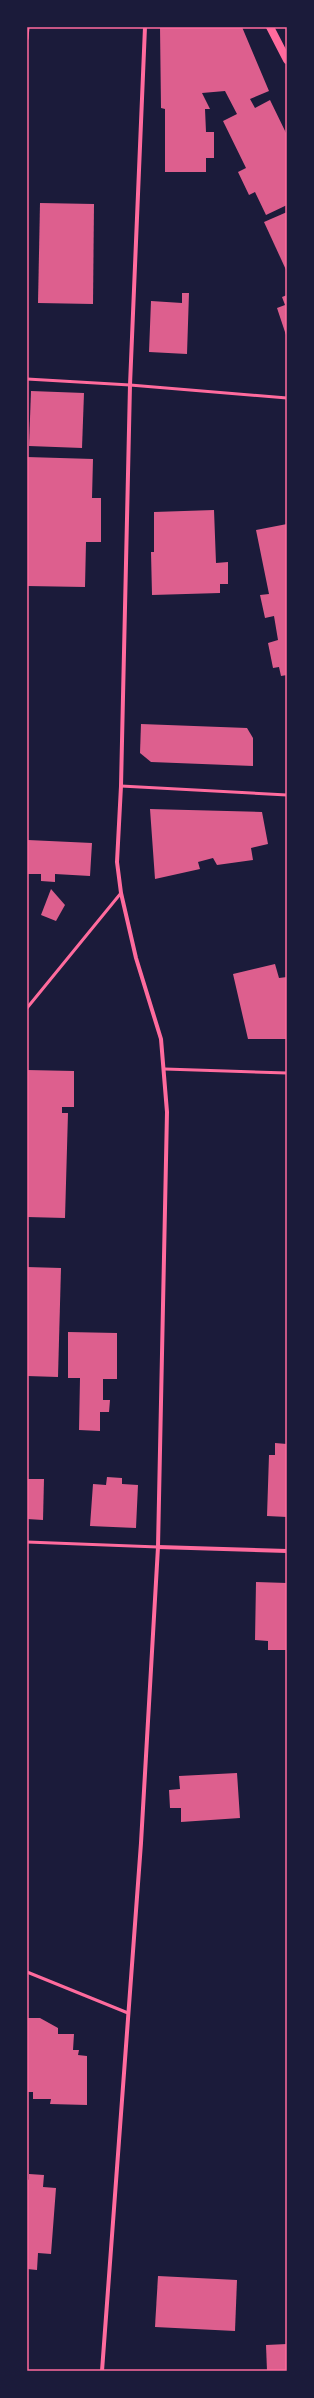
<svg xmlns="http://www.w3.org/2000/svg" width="314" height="2398" font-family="Cabin,sans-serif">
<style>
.building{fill:#dd5f8e}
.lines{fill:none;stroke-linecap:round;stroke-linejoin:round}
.service{stroke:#ff6b9d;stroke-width:3}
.minor{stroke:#ff6b9d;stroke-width:4}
.secondary{stroke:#ff6b9d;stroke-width:8}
.neatline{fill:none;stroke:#ff6b9d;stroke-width:1.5}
</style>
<rect width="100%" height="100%" fill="#1b1b3a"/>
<g class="building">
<path d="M 160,27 L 242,27 L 269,91 L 250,99 L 255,108 L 270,100 L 287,135 L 287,205 L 266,215 L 255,192 L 249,195 L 238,172 L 246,168 L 223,121 L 237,114 L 225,91 L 202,93 L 210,109 L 205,109 L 206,132 L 214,132 L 214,158 L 206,158 L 206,172 L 165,172 L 165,109 L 161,108 Z"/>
<path d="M 40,203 L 94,204 L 93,304 L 38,303 Z"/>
<path d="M 287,212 L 287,272 L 264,222 Z"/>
<path d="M 182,293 L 189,293 L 187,354 L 149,352 L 151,301 L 182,303 Z"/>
<path d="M 287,295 L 287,338 L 277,308 L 285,305 L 282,297 Z"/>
<path d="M 31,391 L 84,393 L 82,448 L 29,446 Z"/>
<path d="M 27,457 L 93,459 L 92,498 L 101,498 L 101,542 L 86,542 L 85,587 L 27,586 Z"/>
<path d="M 214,510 L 216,563 L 228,562 L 228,584 L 220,584 L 220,593 L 152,595 L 151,552 L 154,552 L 154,512 Z"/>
<path d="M 287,524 L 287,675 L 281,676 L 279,667 L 273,668 L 268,643 L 278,640 L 274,616 L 265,618 L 260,595 L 269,594 L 256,530 Z"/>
<path d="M 141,724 L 247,728 L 253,738 L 253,766 L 151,762 L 140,753 Z"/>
<path d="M 150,809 L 262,812 L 268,844 L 251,848 L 253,860 L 217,865 L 213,858 L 198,862 L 200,869 L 155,879 Z"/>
<path d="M 28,840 L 92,843 L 90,876 L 55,874 L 55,882 L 41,881 L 41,874 L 27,874 Z"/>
<path d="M 51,889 L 65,905 L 56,921 L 41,915 Z"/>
<path d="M 275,964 L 279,978 L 287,977 L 287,1039 L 248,1039 L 233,974 Z"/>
<path d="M 27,1070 L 74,1071 L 74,1107 L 62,1107 L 62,1113 L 68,1113 L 65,1218 L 27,1217 Z"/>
<path d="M 27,1267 L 61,1268 L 58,1377 L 27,1376 Z"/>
<path d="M 68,1332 L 117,1333 L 117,1379 L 103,1379 L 103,1400 L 110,1400 L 109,1412 L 100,1412 L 100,1431 L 79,1430 L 80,1378 L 68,1378 Z"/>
<path d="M 275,1443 L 287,1444 L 287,1517 L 267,1516 L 269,1455 L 275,1455 Z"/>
<path d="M 107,1477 L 122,1478 L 122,1484 L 138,1485 L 136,1528 L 90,1526 L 93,1484 L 106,1485 Z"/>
<path d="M 27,1479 L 44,1479 L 43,1520 L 27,1519 Z"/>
<path d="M 256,1582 L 287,1583 L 287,1650 L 268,1650 L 268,1641 L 255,1640 Z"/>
<path d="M 237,1773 L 240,1818 L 181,1822 L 181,1808 L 170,1808 L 169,1790 L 180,1789 L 179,1776 Z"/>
<path d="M 27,2018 L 40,2018 L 58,2028 L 58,2034 L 74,2034 L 73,2050 L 79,2050 L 78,2055 L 87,2056 L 87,2105 L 50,2104 L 51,2099 L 33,2099 L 33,2092 L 27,2092 Z"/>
<path d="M 29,2174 L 44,2175 L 43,2187 L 56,2188 L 51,2254 L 38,2253 L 37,2270 L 27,2269 L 27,2179 L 29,2180 Z"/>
<path d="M 158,2276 L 237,2280 L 235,2331 L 155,2327 Z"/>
<path d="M 287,2344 L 287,2371 L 267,2371 L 266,2345 Z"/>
</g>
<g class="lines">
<g class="service">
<path d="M 27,39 L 28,27"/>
<path d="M 27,379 L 130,385 L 287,398"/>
<path d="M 121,786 L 287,795"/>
<path d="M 27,1008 L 121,893"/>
<path d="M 165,1069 L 287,1073"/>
<path d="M 27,1542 L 158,1547"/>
<path d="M 27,1972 L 128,2013"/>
</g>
<g class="minor">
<path d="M 158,1547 L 287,1551"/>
<path d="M 102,2371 L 141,1843 L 158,1547 L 167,1112 L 161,1039 L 136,958 L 121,893 L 117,862 L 121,786 L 130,385 L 145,27"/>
</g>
<path class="secondary" d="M 270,27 L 287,60"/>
</g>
<rect width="314" height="2398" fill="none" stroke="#1b1b3a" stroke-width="56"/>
<rect x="28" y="28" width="258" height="2342" class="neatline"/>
</svg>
